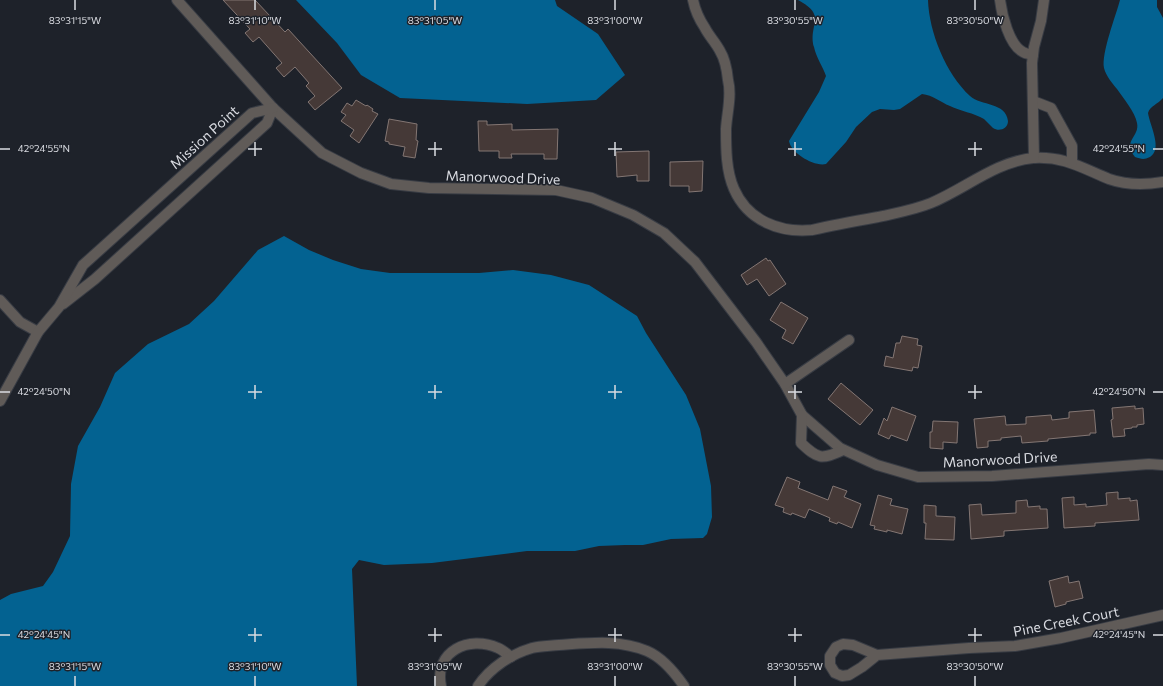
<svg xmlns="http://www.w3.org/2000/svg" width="1163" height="686" font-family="Commissioner,sans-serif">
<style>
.water{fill:#036291}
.building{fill:#453937;stroke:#837673}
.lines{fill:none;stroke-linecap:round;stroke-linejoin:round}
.minor-casing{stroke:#383c44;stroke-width:12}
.minor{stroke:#605b58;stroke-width:10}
.ticks{fill:none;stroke:#d9dbe1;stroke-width:1.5}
.labels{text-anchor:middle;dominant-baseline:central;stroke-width:3;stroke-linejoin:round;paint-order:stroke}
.street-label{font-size:14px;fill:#d9dbe1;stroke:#1e222a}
.ticks-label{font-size:10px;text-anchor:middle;fill:#d9dbe1;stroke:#1e222a;stroke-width:3;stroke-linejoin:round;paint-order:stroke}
</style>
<rect width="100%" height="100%" fill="#1e222a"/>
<g class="water">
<path d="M 296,0 L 555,0 L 557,6 L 598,34 L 625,75 L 596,100 L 527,104 L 400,98 L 361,75 L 337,43 Z"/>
<path d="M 798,0 L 928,0 C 929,32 946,74 970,96 C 981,106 1006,102 1008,121 C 1008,129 999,132 993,128 C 990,125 987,122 984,119 C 974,113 960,111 950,106 C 940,102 933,95 922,94 L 900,109 L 894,110 L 880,109 L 872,112 L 856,127 L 846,142 L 826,164 C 814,167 791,153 789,141 L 819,92 L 826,76 C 823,67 816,57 814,47 C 808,24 828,16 798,0 Z"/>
<path d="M 1120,0 L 1157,0 L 1157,7 L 1163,18 L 1163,98 C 1158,104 1150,106 1148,113 C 1150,126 1163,149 1150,157 C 1144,160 1141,159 1135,157 C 1122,140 1140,137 1137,123 C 1135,112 1123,98 1117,89 C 1112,83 1106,76 1104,68 C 1101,54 1116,15 1120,0 Z"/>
<path d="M 284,236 L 309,250 L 333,260 L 361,269 L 390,273 L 479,273 L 513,270 L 551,275 L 589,285 L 637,316 L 646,333 L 686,395 L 700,429 L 711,486 L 712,517 L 707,534 L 703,538 L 671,539 L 643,545 L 625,545 L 599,546 L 575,551 L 527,551 L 432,563 L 384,565 L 359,560 L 352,569 L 357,686 L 0,686 L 0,600 L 11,594 L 43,586 L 53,572 L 70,536 L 71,484 L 78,446 L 100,407 L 115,373 L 148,344 L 189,324 L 214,301 L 258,250 Z"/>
</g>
<g class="building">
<path d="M 223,0 L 255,0 L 285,32 L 288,29 L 342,88 L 315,110 L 308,102 L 315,96 L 306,86 L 309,83 L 295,67 L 284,77 L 276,68 L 282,63 L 259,37 L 253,42 L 245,33 L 250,29 Z"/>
<path d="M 356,100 L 366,106 L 367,105 L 373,109 L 372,111 L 378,114 L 359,143 L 350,136 L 354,130 L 341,121 L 346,115 L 341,112 L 347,103 L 352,106 Z"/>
<path d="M 389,119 L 417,124 L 416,140 L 418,141 L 415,158 L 403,156 L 405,147 L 389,144 L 389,142 L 385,141 Z"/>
<path d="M 478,121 L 487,121 L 487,125 L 512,124 L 512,130 L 558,129 L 557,159 L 544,159 L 544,154 L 511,154 L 512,158 L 499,158 L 499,151 L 479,151 Z"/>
<path d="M 649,151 L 649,181 L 637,181 L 637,175 L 617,177 L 616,152 Z"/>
<path d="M 703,161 L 702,191 L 689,192 L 689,186 L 670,186 L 670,162 Z"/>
<path d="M 766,258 L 768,261 L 770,260 L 786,284 L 769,296 L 757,279 L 747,285 L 741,275 Z"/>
<path d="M 781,302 L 808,318 L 793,344 L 782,338 L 786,330 L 770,320 Z"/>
<path d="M 902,336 L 918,339 L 917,345 L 922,346 L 918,368 L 913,367 L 912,371 L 884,366 L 886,356 L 893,358 L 896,343 L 900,343 Z"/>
<path d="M 841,383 L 873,410 L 860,425 L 828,399 Z"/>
<path d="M 1135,406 L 1135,409 L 1143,408 L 1144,424 L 1137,425 L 1137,427 L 1132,427 L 1132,428 L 1124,429 L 1125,436 L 1113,437 L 1111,420 L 1113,419 L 1112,408 Z"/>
<path d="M 892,407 L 916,416 L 907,441 L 891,435 L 889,439 L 878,434 L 884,418 L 887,421 Z"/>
<path d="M 1094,410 L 1096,433 L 1090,433 L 1090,435 L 1048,439 L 1048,441 L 1022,443 L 1021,436 L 1001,438 L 1001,440 L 988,441 L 988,447 L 977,448 L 974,419 L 1005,416 L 1006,425 L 1026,424 L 1026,417 L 1051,415 L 1052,420 L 1069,418 L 1069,412 Z"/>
<path d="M 933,421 L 958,422 L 957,443 L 943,442 L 943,449 L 930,448 L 930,432 L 932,432 Z"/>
<path d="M 787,477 L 800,482 L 798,488 L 828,500 L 833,486 L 847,491 L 844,497 L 861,504 L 852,528 L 838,522 L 837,524 L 829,521 L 830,518 L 809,509 L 805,518 L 792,513 L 791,515 L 783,512 L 784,508 L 775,505 Z"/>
<path d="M 1118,492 L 1118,499 L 1130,498 L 1130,501 L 1137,500 L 1139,520 L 1095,523 L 1095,526 L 1064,528 L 1062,498 L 1074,497 L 1074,505 L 1086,504 L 1086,507 L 1107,505 L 1106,493 Z"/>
<path d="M 878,495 L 892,499 L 890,505 L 908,509 L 902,534 L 887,530 L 887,532 L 874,529 L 875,526 L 870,525 Z"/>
<path d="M 1027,500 L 1028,507 L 1040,506 L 1040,509 L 1047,509 L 1048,528 L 1004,531 L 1004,536 L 971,539 L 969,505 L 981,504 L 982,515 L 1016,513 L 1016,501 Z"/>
<path d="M 924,505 L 936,506 L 936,516 L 955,517 L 954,540 L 925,539 L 926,523 L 924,523 Z"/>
<path d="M 1068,576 L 1069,583 L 1079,581 L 1083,598 L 1066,602 L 1066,604 L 1055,607 L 1049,581 Z"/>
</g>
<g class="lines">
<defs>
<g id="minor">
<path d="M 177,0 L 273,108 L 298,131 L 322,153 L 361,173 L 391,184 L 429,188 L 556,190 L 592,198 L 633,215 L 664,233 L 695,262 L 756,342 L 785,384 L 802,415 L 840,448 L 877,465 L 918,477 L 992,476 L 1149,464 L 1163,465"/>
<path d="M 693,0 C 695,10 699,19 705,28 C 709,36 716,43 720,51 C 725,59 727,70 728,80 C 732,96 727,112 726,129 C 726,148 726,171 734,189 C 748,221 780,233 812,230 C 834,225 856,221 878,217 C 896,213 914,210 931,203 C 965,189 995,162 1033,158 C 1064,156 1082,168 1109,179 C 1126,185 1145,185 1163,182"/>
<path d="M 1000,0 C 1002,15 1009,45 1023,52 C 1026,54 1030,54 1033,55"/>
<path d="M 1033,101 L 1051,108 L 1072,146 L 1072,163"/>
<path d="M 1034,158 L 1032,63 L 1034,47 L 1041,21 L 1044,0"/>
<path d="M 0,300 L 20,322 L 38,332"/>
<path d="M 63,304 L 95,279 L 267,123 L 273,108"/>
<path d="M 785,384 L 849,340"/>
<path d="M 0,401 L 38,332 L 59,307 L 83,265 L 252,113 L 273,108"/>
<path d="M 802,415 L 801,443 C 818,459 821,460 843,450"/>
<path d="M 877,655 L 862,667 L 849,675 L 842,676 L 835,673 L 830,665 L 830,656 L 836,647 L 843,644 L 853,645 L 877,655 L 969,648 L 1015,646 L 1061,638 L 1163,615"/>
<path d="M 441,686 C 434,651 469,635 498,648 C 503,650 507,654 511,657"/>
<path d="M 478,686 C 490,668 511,654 532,648 C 540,646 550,646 559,645 C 589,643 619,639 647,651 C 661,657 675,673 684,686"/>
</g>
</defs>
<use href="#minor" class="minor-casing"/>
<use href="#minor" class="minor"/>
</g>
<path class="ticks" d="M 75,0 L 75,10M 255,0 L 255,10M 435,0 L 435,10M 615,0 L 615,10M 795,0 L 795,10M 975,0 L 975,10M 255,142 L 255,156M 435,142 L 435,156M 615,142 L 615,156M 795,142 L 795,156M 975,142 L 975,156M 0,149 L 10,149M 248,149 L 262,149M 428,149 L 442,149M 608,149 L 622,149M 788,149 L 802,149M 968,149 L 982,149M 1153,149 L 1163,149M 255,385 L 255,399M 435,385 L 435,399M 615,385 L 615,399M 795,385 L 795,399M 975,385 L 975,399M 0,392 L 10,392M 248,392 L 262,392M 428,392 L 442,392M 608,392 L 622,392M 788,392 L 802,392M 968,392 L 982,392M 1153,392 L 1163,392M 255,628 L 255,642M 435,628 L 435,642M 615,628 L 615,642M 795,628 L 795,642M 975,628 L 975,642M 0,635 L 10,635M 248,635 L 262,635M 428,635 L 442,635M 608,635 L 622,635M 788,635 L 802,635M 968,635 L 982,635M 1153,635 L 1163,635M 75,676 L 75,686M 255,676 L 255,686M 435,676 L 435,686M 615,676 L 615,686M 795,676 L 795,686M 975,676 L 975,686"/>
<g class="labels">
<g class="street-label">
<text transform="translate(204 137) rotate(-42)">Mission Point</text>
<text transform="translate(503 177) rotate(2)">Manorwood Drive</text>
<text transform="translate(1000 459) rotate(-3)">Manorwood Drive</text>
<text transform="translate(1066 621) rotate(-11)">Pine Creek Court</text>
</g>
</g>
<g class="ticks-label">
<text x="75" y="24">83°31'15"W</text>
<text x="255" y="24">83°31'10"W</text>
<text x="435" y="24">83°31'05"W</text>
<text x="615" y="24">83°31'00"W</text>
<text x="795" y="24">83°30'55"W</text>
<text x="975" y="24">83°30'50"W</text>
<text x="44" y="152">42°24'55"N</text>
<text x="1119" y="152">42°24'55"N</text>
<text x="44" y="395">42°24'50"N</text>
<text x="1119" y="395">42°24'50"N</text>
<text x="44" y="638">42°24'45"N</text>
<text x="1119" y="638">42°24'45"N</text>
<text x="75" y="670">83°31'15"W</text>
<text x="255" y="670">83°31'10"W</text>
<text x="435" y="670">83°31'05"W</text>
<text x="615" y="670">83°31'00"W</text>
<text x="795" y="670">83°30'55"W</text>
<text x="975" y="670">83°30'50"W</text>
</g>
</svg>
